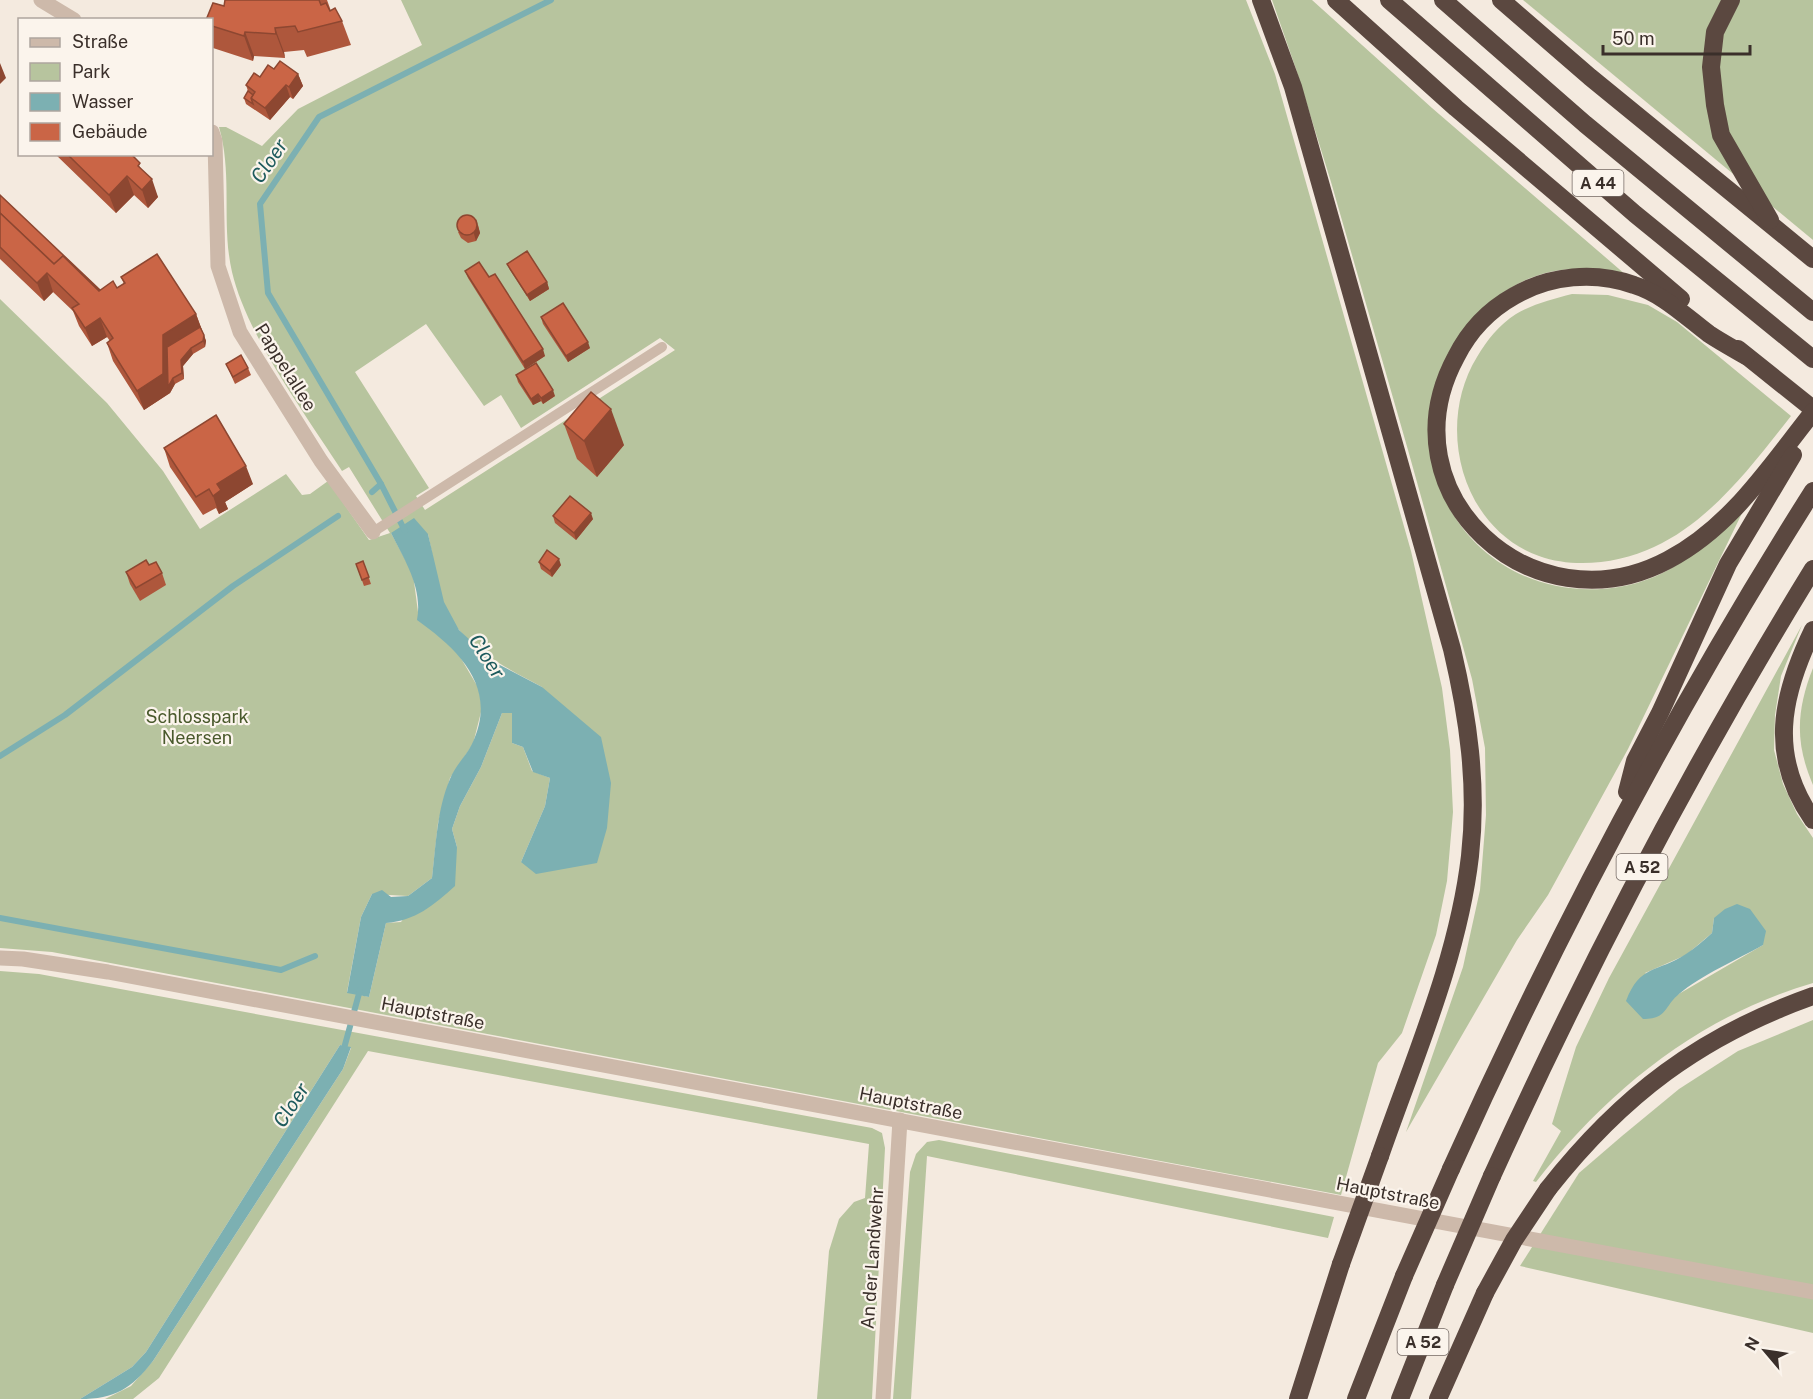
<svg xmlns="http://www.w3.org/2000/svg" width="1813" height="1399" font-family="'Public Sans',sans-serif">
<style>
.green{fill:#b7c49e;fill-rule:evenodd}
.water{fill:#7cb0b2}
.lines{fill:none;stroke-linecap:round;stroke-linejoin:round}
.stream{stroke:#7cb0b2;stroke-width:6}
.service{stroke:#cdb9aa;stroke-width:10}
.minor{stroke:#cdb9aa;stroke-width:15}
.tertiary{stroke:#cdb9aa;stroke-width:15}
.motorway{stroke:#5b4840;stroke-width:18}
.motorway-bridge{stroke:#5b4840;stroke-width:18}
.wall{fill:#ae573c}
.shaded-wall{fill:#8d4731}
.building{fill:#ca6546;stroke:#8d4731;stroke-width:1.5}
.labels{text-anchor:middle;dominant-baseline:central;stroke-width:4.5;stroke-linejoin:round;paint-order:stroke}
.shield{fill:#fbf4ec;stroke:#746a64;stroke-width:1.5}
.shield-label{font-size:16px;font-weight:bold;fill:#3a2f2a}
.street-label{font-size:18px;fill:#3a2f2a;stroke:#fbf4ec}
.park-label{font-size:18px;fill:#49592c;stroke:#fbf4ec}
.water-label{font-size:20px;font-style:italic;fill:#1d5a5d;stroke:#fbf4ec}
</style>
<rect width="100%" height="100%" fill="#f4eadf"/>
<g class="green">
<path d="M 401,0 L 1246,0 L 1275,74 L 1411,551 L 1442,688 L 1450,750 L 1453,812 L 1447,881 L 1436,935 L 1402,1033 L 1378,1063 L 1341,1195 L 52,952 L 0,948 L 0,299 L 107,403 L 163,471 L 200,529 L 286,474 L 302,495 L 310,494 L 328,481 L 369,540 L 390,533 L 349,467 L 342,471 C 306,415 247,336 232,272 C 221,224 233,175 219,127 L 226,127 L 262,146 L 298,109 L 422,45 ZM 426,324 L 484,406 L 501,395 L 521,428 L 660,338 L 675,350 L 425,510 L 416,496 L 429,488 L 355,372 ZM 391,533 L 428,534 C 433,556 436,580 443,602 C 458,645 505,667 542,687 L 596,863 L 521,862 L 545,806 L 550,778 L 532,771 L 523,747 L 512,743 L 512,713 L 502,713 L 481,767 L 460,806 L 452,829 L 457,847 L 401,922 L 386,923 L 369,997 L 347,992 L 361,917 L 372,894 L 408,896 L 432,878 L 438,823 L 450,778 L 473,744 L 482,708 L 479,689 L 459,655 L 418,612 L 413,574 Z"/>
<path d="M 1272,0 L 1312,0 L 1432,108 L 1626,275 C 1608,273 1589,269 1572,269 C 1522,271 1479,304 1454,344 C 1382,467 1478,609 1619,587 C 1668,580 1711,543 1744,509 L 1628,749 L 1548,895 L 1517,940 L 1406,1132 L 1463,967 L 1480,890 L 1486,815 L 1485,748 L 1472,679 L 1408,450 L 1331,182 L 1296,69 Z"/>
<path d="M 1523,0 L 1813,0 L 1813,240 Z"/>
<path d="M 1572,294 L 1608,295 L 1648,305 L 1677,322 L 1791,416 C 1753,464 1711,521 1654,547 C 1620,563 1575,569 1539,556 C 1461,528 1435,425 1477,357 C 1487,340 1499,325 1516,314 C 1533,304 1553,299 1572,294 Z"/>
<path d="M 1802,625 L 1781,676 L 1775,715 L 1774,750 L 1783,784 L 1797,814 L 1813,838 L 1813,983 C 1699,1016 1608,1090 1536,1182 L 1533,1181 L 1561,1131 L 1552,1124 L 1576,1047 L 1609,978 ZM 1714,918 L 1763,945 L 1677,995 L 1645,973 L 1686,955 L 1712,933 Z"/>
<path d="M 1813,668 L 1813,785 C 1795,743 1796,711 1813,668 Z"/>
<path d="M 0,971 L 39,974 L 872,1128 L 882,1133 L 885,1148 L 872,1399 L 817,1399 L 829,1251 L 839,1219 L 854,1202 L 865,1198 L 869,1144 L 368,1051 L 159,1378 L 133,1399 L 105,1399 L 131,1386 L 153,1361 L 343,1069 L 351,1048 L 340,1045 L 146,1352 L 132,1367 L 80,1399 L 0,1399 Z"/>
<path d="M 1813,1020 L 1813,1333 L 1520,1266 L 1579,1173 L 1622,1136 L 1679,1089 L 1738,1051 Z"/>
<path d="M 939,1140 L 1334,1217 L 1328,1238 L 927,1156 L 911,1399 L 893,1399 L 910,1172 L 916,1154 L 927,1142 Z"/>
</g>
<g class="water">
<path d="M 414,518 L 428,534 L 444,602 L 459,630 L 494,662 L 542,687 L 601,737 L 611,783 L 607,828 L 597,863 L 536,874 L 521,862 L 545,806 L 550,778 L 533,772 L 523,747 L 512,743 L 512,713 L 502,713 L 481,767 L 460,806 L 452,829 L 457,847 L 455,886 C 434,905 415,921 386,923 L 369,997 L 347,993 L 361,917 L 372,894 L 382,890 L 391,897 L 408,896 L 432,878 C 436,845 437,809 450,779 C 455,766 466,756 472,744 C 499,688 459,650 417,620 C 423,588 405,561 391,533 Z"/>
<path d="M 1737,904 L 1750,909 L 1766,931 L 1763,945 C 1738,959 1700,976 1679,994 C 1664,1006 1668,1019 1643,1019 L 1626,1001 C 1640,964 1657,973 1686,954 C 1695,948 1704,940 1712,933 L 1714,918 L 1725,909 Z"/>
<path d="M 340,1045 L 351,1047 L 343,1069 L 153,1361 C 131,1389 115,1399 80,1399 L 132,1367 L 146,1352 Z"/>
</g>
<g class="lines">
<g class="stream">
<path d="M 372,492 L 381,484"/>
<path d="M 405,531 L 381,484 L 268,293 L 260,204 L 319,117 L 551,0"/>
<path d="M 0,756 L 65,715 L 233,586 L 338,516"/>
<path d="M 0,918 L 281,970 L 315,956"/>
<path d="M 343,1052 L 360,990"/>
</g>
<path class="service" d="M 373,532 L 662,347"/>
<g class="minor">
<path d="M 41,0 L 74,20"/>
<path d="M 212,132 L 215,141 L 218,266 L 240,332 L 321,461 L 373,532"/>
<path d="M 883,1399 L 900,1120"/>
</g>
<path class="tertiary" d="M 0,958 L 23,959 L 108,972 L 1813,1292"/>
<g class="motorway">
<path d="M 1261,0 L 1293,87 L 1452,649 C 1468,717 1478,785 1470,856 C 1458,959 1414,1058 1380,1156"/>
<path d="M 1336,0 L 1456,108 L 1681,299"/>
<path d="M 1389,0 L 1635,214 L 1813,359"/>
<path d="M 1443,0 L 1585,124 L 1813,312"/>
<path d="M 1501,0 L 1590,77 L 1813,259"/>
<path d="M 1731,0 L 1715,32 L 1711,67 L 1715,105 L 1721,135 L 1770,220"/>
<path d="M 1738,349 L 1813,409"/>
<path d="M 1746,356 C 1734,349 1721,342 1709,334 C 1685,316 1663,294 1634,285 C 1595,271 1550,275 1514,296 C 1489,310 1469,331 1456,357 C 1382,494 1533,632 1668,560 C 1731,527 1770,466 1813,412"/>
<path d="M 1813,630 C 1781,696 1768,756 1813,820"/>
<path d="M 1627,792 L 1635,761 L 1660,713 L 1728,564 L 1793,455"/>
<path d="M 1451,1169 C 1556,935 1675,709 1813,491"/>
<path d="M 1492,1176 C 1587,967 1693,764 1813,569"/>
<path d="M 1548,1189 C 1622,1095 1700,1036 1813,996"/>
<path d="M 1298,1399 L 1341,1264"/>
<path d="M 1356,1399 L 1404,1276"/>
<path d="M 1400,1399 L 1445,1285"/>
<path d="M 1438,1399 L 1485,1293"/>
</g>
<g class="motorway-bridge">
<path d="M 1341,1264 L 1380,1156"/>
<path d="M 1404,1276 L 1451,1169"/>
<path d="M 1445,1285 L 1492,1176"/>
<path d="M 1485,1293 L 1514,1240 L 1548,1189"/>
</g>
</g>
<g class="wall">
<path d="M 225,0 L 327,0 L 331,11 L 342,21 L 351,45 L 307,57 L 304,50 L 284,52 L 285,58 L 254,56 L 253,61 L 213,48 L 212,44 L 212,20 L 224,6 Z"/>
<path d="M 274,69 L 298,74 L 303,86 L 293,99 L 290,97 L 270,120 L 246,104 L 244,98 L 248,91 L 246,85 Z"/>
<path d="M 55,154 L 131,154 L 142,170 L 158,197 L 148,208 L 134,195 L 116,213 Z"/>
<path d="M 0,195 L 100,290 L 117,288 L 124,284 L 121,277 L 196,314 L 206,341 L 205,347 L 193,354 L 183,366 L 184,379 L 175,384 L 170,393 L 144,410 L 113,361 L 107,343 L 110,341 L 107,337 L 92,346 L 79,326 L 73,311 L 53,292 L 44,301 L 0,259 Z"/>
<path d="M 478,225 L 480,233 L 476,241 L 468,243 L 461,238 L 458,232 Z"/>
<path d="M 507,264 L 547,282 L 549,289 L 530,301 L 510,270 Z"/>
<path d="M 465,271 L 489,277 L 545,356 L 525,369 L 468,278 Z"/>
<path d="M 541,317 L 590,348 L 568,362 L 543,324 Z"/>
<path d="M 226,364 L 248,368 L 251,375 L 235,384 Z"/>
<path d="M 516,375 L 555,396 L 543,404 L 541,401 L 533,405 L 518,382 Z"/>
<path d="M 564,424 L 624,445 L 597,477 L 577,459 Z"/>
<path d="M 164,448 L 253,484 L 225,502 L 228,509 L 219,514 L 216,508 L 203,515 L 170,467 Z"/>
<path d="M 553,516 L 593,519 L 576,540 L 555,523 Z"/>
<path d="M 363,561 L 371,584 L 364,586 L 356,564 Z"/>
<path d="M 539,562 L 561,565 L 552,577 L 541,569 Z"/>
<path d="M 149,565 L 162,573 L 166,585 L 140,601 L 130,584 L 126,572 Z"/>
</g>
<g class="shaded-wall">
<path d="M 275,28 L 284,52 L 285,58 L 276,34 Z"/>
<path d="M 245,32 L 254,56 L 253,61 L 244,36 Z"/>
<path d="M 0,63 L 6,78 L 0,84 Z"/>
<path d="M 298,74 L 303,86 L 293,99 L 289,87 Z"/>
<path d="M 286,85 L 290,97 L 270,120 L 265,108 Z"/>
<path d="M 127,176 L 134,195 L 116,213 L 109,195 Z"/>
<path d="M 152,179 L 158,197 L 148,208 L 142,190 Z"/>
<path d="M 476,219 L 480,233 L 476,241 L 474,234 Z"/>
<path d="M 47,273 L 53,292 L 44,301 L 37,283 Z"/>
<path d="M 547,282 L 549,289 L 530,301 L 527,295 Z"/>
<path d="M 196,314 L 203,333 L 170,354 L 173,378 L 175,384 L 170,393 L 144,410 L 137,391 L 163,335 Z"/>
<path d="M 100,318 L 107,337 L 92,346 L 85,328 Z"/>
<path d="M 204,335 L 206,341 L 205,347 L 203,341 Z"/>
<path d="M 588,342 L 590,348 L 568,362 L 566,356 Z"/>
<path d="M 191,348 L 193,354 L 183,366 L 184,379 L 182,373 L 181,360 Z"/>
<path d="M 543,349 L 545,356 L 525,369 L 523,362 Z"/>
<path d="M 553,390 L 555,396 L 543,404 L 541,398 Z"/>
<path d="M 538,394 L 541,401 L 533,405 L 531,399 Z"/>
<path d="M 611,409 L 624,445 L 597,477 L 584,441 Z"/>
<path d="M 246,466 L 253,484 L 225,502 L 228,509 L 219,514 L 213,496 L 217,484 Z"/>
<path d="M 591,513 L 593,519 L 576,540 L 574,533 Z"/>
<path d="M 559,559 L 561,565 L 552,577 L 550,571 Z"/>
</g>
<g class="building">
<path d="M 225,0 L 319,0 L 321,5 L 326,3 L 330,11 L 335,8 L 342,21 L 298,32 L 295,26 L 275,28 L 276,34 L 245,32 L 244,36 L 212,26 L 212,20 L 206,20 L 213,3 L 224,6 Z"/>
<path d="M 280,61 L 298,74 L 289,87 L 286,85 L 265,108 L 251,98 L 255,92 L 246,85 L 254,73 L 260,77 L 268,65 L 274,69 Z"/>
<path d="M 248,91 L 253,95 L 251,98 L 253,104 L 244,98 Z"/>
<path d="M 67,154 L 131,154 L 140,163 L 138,166 L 152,179 L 142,190 L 127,176 L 109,195 Z"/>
<path d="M 0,195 L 100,290 L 99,291 L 63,256 L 54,264 L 0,213 Z"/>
<path d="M 0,213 L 54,264 L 63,256 L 99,291 L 113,281 L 117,288 L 125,283 L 121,277 L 157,254 L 196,314 L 163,335 L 163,374 L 137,391 L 107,343 L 113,338 L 100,318 L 85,328 L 72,308 L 79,304 L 47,273 L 37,283 L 0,247 Z"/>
<circle cx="467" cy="225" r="10"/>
<path d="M 527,251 L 547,282 L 527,295 L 507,264 Z"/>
<path d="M 479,262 L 489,277 L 495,274 L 543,349 L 523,362 L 465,271 Z"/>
<path d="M 563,303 L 588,342 L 566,356 L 541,317 Z"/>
<path d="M 200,327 L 204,335 L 203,341 L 191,348 L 181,360 L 182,373 L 173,378 L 168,387 L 167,347 Z"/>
<path d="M 241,355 L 248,368 L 233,377 L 226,364 Z"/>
<path d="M 536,363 L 553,390 L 541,398 L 538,394 L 531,399 L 516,375 Z"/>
<path d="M 591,392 L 611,409 L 584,441 L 564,424 Z"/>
<path d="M 216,415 L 246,466 L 217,484 L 221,490 L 213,496 L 209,489 L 196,497 L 164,448 Z"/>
<path d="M 570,496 L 591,513 L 574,533 L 553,516 Z"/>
<path d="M 547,550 L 559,559 L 550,571 L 539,562 Z"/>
<path d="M 146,560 L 149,565 L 156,562 L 162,573 L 136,588 L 126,572 Z"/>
<path d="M 363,561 L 369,577 L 362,580 L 356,564 Z"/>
</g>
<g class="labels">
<g class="shield">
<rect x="1572.5" y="170" width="51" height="26" rx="4.5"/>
<rect x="1616.5" y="854" width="51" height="26" rx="4.5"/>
<rect x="1397.5" y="1329" width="51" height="26" rx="4.5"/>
</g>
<g class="shield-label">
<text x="1598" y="183">A 44</text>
<text x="1642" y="867">A 52</text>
<text x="1423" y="1342">A 52</text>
</g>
<g class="street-label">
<text transform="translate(286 367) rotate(58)">Pappelallee</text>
<text transform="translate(433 1013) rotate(11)">Hauptstraße</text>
<text transform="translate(911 1103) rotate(11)">Hauptstraße</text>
<text transform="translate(1388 1193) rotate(11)">Hauptstraße</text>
<text transform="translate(872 1258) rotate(-86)">An der Landwehr</text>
</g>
<g class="park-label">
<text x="197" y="716">Schlosspark<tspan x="197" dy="21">Neersen</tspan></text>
</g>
<g class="water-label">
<text transform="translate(269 161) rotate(-56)">Cloer</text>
<text transform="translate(487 656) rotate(57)">Cloer</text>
<text transform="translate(291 1105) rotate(-57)">Cloer</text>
</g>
</g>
<rect x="18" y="18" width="195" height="138" fill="#fbf4ec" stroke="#aea59e" stroke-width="1.5"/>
<rect x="30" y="38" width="30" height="9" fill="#cdb9aa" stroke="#aea59e" stroke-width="1.5"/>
<text x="72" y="48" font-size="18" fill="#3a2f2a">Straße</text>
<rect x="30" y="63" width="30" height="18" fill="#b7c49e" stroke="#aea59e" stroke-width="1.5"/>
<text x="72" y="78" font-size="18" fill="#3a2f2a">Park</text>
<rect x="30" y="93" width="30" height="18" fill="#7cb0b2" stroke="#aea59e" stroke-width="1.5"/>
<text x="72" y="108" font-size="18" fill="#3a2f2a">Wasser</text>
<rect x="30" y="123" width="30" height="18" fill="#ca6546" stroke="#aea59e" stroke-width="1.5"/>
<text x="72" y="138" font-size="18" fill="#3a2f2a">Gebäude</text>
<g transform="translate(1765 1351) rotate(299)" stroke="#fbf4ec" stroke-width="4.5" paint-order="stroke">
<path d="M0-4.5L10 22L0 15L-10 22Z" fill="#3a2f2a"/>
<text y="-9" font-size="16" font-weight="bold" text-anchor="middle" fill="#3a2f2a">N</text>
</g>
<path d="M1603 45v9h147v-9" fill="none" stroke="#3a2f2a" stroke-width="3"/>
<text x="1612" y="45" font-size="18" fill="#3a2f2a" stroke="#fbf4ec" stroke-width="4.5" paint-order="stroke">50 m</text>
</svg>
